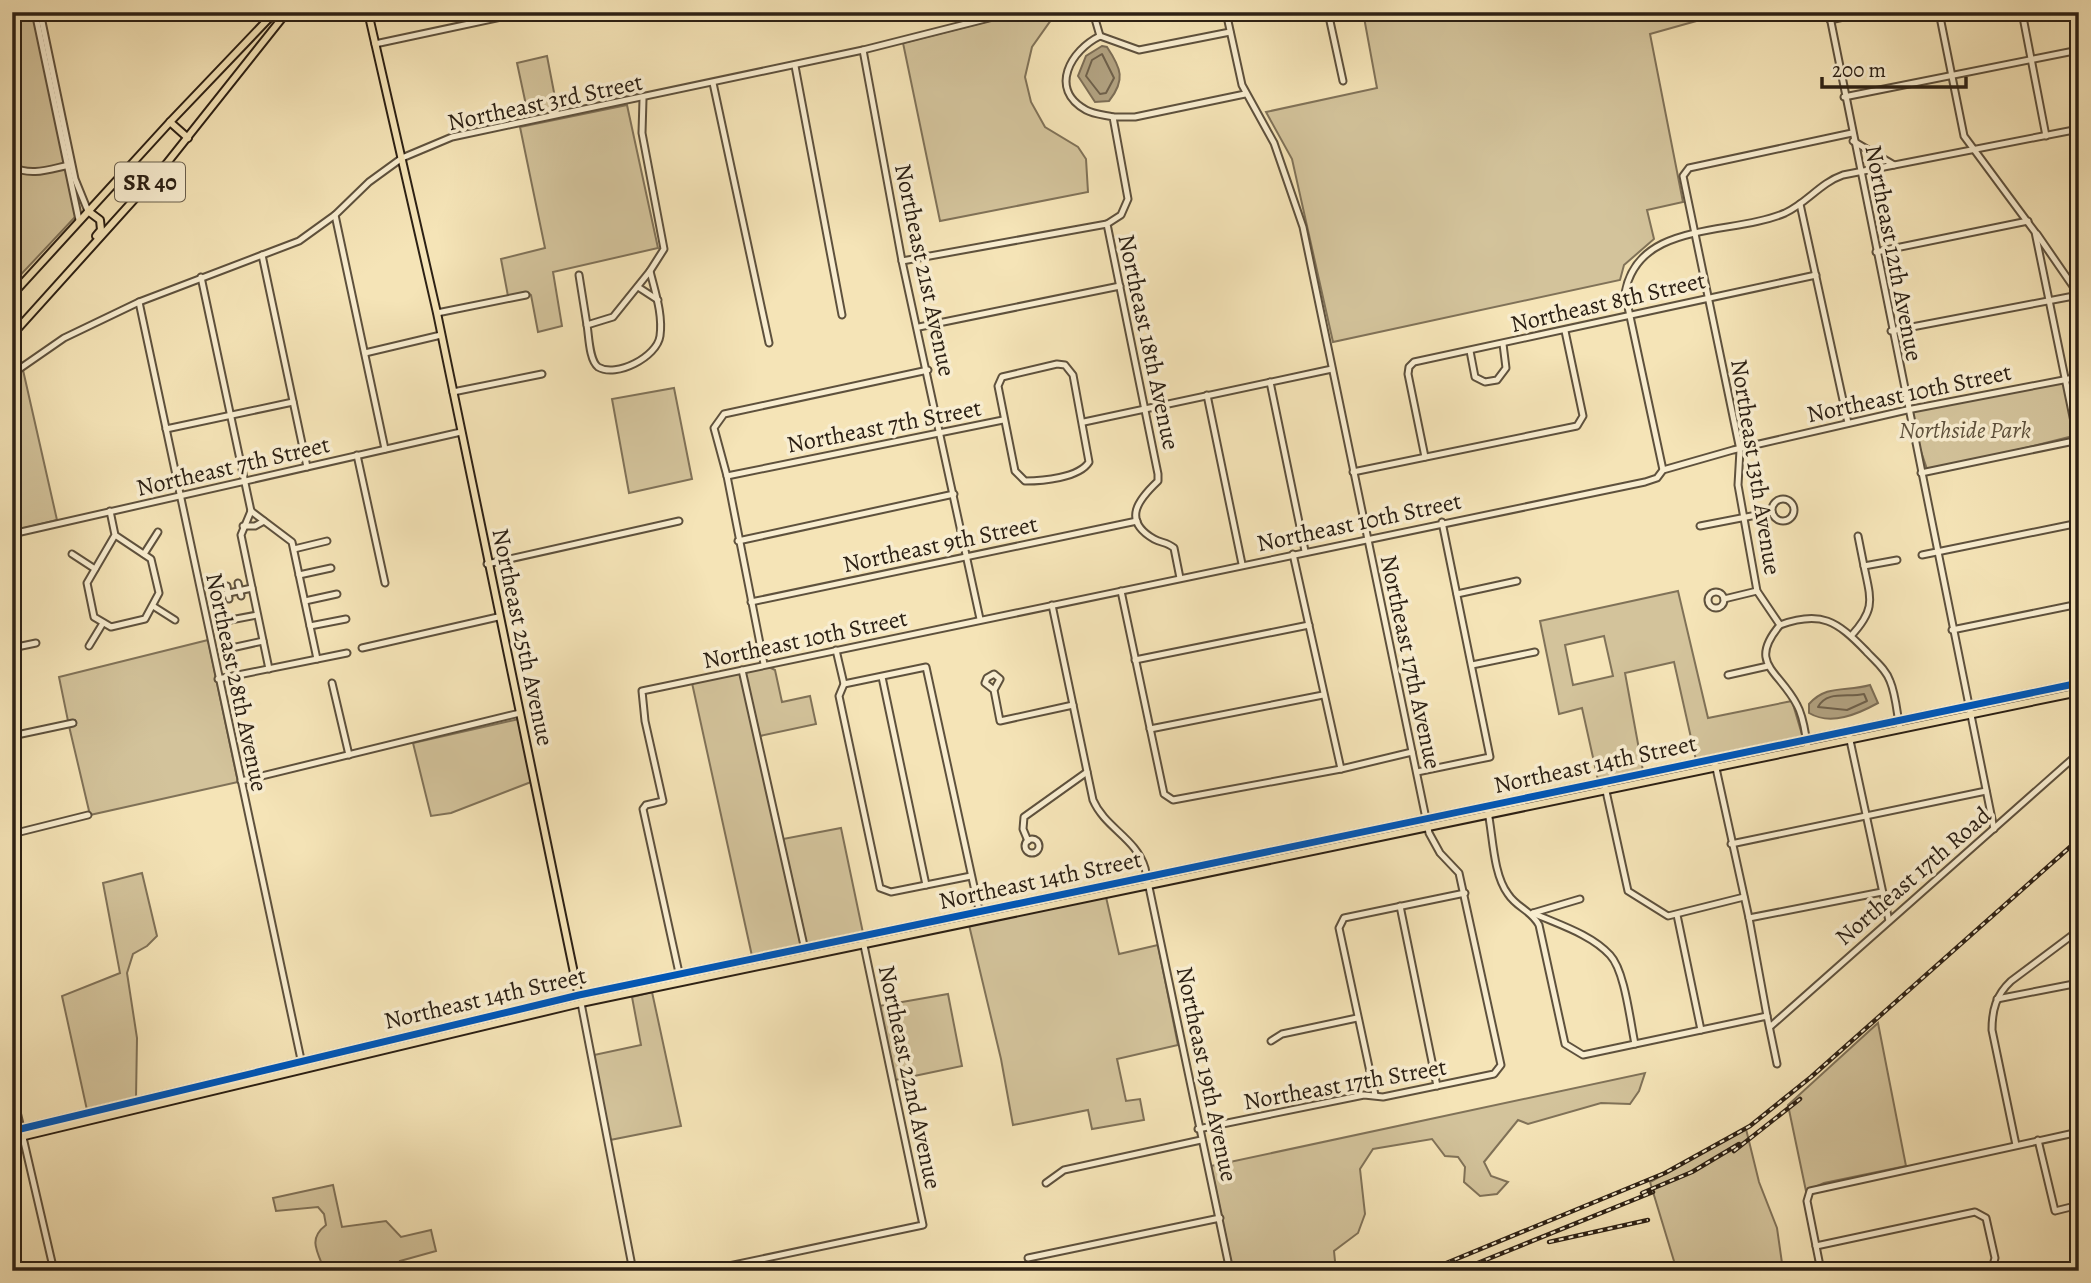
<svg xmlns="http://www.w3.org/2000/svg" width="2091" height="1283" font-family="Alegreya,serif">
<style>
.green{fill:#d3c39b;stroke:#807258;stroke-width:2;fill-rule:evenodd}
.water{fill:#b1a180;stroke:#7c6d55;stroke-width:2}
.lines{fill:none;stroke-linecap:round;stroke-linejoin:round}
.shore{stroke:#6e604a;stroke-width:2}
.minor-casing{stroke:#5e513d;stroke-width:9}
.major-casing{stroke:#2c2014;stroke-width:10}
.minor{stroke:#f8edd0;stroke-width:5}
.major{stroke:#f5e4b7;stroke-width:6}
.rail-casing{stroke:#2c2014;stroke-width:4.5}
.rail{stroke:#f8edd0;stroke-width:2;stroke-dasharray:5;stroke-linecap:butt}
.cycleway-casing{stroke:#f8edd0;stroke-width:11}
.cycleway{stroke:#0057b8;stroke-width:7}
.labels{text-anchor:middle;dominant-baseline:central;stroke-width:7;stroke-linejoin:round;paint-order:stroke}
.shield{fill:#f8edd0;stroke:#695e4c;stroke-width:2}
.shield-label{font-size:23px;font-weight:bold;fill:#2c2014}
.street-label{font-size:24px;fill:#2c2014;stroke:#f8edd0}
.park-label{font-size:24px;font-style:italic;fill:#5e513c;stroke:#f8edd0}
</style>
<rect width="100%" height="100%" fill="#f5e4b7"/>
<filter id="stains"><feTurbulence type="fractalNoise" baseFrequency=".00286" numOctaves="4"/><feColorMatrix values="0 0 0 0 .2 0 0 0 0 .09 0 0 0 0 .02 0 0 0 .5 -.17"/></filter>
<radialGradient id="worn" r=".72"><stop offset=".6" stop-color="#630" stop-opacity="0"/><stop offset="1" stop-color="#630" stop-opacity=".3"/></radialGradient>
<g class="green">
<path d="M 12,12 L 33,12 L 76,216 L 12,284 Z"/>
<path d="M 1025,12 L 1048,12 L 1051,20 L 1032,47 L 1025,77 L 1031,102 L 1045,127 L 1078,147 L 1086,159 L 1088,192 L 940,221 L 903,43 Z"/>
<path d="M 1363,12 L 1705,12 L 1707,18 L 1650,34 L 1683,202 L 1647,210 L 1654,239 L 1624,265 L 1620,280 L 1333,342 L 1292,159 L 1266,112 L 1377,88 Z"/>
<path d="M 547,56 L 558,113 L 529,119 L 517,63 Z"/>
<path d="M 627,105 L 658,248 L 553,272 L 562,326 L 538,332 L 531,295 L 527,292 L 508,296 L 501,259 L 545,248 L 520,127 Z"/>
<path d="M 23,370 L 57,520 L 12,531 L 12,377 Z"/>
<path d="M 2064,378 L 2077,435 L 1928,472 L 1907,410 Z"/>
<path d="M 674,388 L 692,479 L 629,493 L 612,399 Z"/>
<path d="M 1678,591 L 1708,718 L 1792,701 L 1803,738 L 1696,760 L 1674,662 L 1625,673 L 1643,771 L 1598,780 L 1582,708 L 1559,714 L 1540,621 ZM 1604,636 L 1613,676 L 1573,685 L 1565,645 Z"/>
<path d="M 208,640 L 238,782 L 90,815 L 69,726 L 76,725 L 75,720 L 68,721 L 59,677 Z"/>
<path d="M 767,666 L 775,670 L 782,702 L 810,696 L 816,724 L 760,736 L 745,672 Z"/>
<path d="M 741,673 L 802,946 L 752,956 L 692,683 Z"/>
<path d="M 519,719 L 531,782 L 451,813 L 431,816 L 413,743 Z"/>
<path d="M 841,828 L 863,933 L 807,945 L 783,839 Z"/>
<path d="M 142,873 L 157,936 L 147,946 L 133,954 L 127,973 L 137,1038 L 136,1098 L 87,1110 L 62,996 L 120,973 L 103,883 Z"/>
<path d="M 1106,897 L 1119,954 L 1158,945 L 1178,1045 L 1117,1059 L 1126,1101 L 1140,1099 L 1144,1120 L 1092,1129 L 1088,1110 L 1013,1125 L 1001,1059 L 969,925 Z"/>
<path d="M 652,992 L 681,1126 L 610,1140 L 594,1055 L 641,1045 L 632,997 Z"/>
<path d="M 948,994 L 962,1066 L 895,1080 L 879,1006 Z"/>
<path d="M 1878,1023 L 1906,1166 L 1824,1183 L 1806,1191 L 1788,1105 Z"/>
<path d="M 1645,1073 L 1639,1091 L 1630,1104 L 1601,1103 L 1528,1124 L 1518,1120 L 1484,1162 L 1491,1176 L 1508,1182 L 1497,1194 L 1480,1196 L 1464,1182 L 1465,1167 L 1458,1157 L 1445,1156 L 1432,1139 L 1373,1149 L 1360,1169 L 1365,1214 L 1358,1233 L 1334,1251 L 1336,1271 L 1233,1271 L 1211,1166 Z"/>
<path d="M 1746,1129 L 1759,1182 L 1777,1228 L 1782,1263 L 1746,1271 L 1677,1271 L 1650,1182 Z"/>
<path d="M 333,1185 L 342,1227 L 386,1221 L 401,1237 L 431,1230 L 436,1251 L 400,1261 L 402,1271 L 316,1271 L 322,1264 C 315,1248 310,1237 326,1225 L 324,1214 L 318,1207 L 276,1211 L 273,1198 Z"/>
</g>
<g class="water">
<path d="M 1102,46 L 1107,47 C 1121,68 1126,80 1109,101 L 1095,102 L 1078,76 L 1086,56 Z"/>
<path d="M 1870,685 L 1878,703 C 1858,714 1831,726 1809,713 L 1809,704 C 1827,684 1846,692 1870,685 Z"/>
</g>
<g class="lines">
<g class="shore">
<path d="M 1102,54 L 1114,78 L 1106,93 L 1100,94 L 1086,76 L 1092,60 Z"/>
<path d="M 1864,694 L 1867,701 L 1847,710 L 1818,707 C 1827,690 1848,698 1864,694 Z"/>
</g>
<defs>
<g id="minor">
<path d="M 35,12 L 79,220"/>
<path d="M 40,12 L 75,179 L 88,211"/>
<path d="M 1093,12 L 1100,36"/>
<path d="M 1328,12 L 1343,81"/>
<path d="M 1829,12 L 1994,829"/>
<path d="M 1939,12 L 1964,136 L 2035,232 L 2079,446"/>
<path d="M 2022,12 L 2046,136"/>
<path d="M 1830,20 L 1866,12"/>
<path d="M 1100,36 C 1071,50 1048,89 1086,110 C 1093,114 1104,115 1113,117 L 1128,199 L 1121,215 L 1107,224 L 1158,474 L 1158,481 C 1139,499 1121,520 1154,539 C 1161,543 1167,542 1174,548 L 1180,578"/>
<path d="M 1100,36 L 1139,50 L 1230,32"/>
<path d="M 375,44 L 525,12"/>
<path d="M 863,50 L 902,261 L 980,619"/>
<path d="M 795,66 L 842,315"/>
<path d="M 713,83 L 769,343"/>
<path d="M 1844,97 L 2079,50"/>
<path d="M 643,99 L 642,133 L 664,249 L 650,271"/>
<path d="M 1113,117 L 1135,117 L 1245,94"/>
<path d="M 1853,141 L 1894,165"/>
<path d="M 12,166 C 30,177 50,169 69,165"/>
<path d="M 1800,204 L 1848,423"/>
<path d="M 335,215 L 385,449"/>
<path d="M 2037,234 L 2079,295"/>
<path d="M 1876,252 L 2028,221"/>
<path d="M 262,255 L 307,467"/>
<path d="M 902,261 L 1107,224"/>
<path d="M 650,271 C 655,292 663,314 660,336 C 657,357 616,378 598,367 C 589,360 589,336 587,325 L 613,317 Z"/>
<path d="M 579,275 L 587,325"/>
<path d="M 201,277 L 251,511"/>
<path d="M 638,287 L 658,300"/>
<path d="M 139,302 L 303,1069"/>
<path d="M 437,313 L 526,295"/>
<path d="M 919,327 L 1120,286"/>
<path d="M 1891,331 L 2079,295"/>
<path d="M 1470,351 L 1475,377 L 1485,382 L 1497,380 L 1506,368 L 1503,344"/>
<path d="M 365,353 L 441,335"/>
<path d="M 1057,364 L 1065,365 L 1073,375 L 1089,462 C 1079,478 1042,481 1025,481 L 1015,471 L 998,386 L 1002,377 Z"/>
<path d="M 12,374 L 64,338 L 139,302 L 299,241 L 335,215 L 369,182 L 402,158 L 452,137 L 863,50 L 1013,12"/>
<path d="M 1270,382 L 1305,551"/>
<path d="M 453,392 L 542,374"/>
<path d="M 1207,395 L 1242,564"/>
<path d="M 1084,422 L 1332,369"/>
<path d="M 166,429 L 293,402"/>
<path d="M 357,455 L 385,583"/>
<path d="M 1425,457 L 1408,374 L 1409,367 L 1414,362 L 1816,275"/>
<path d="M 1663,470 L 1625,293 C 1638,220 1731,236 1785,213 C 1807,203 1820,183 1843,175 L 2079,129"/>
<path d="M 1353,472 L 1577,426 L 1583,416 L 1565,331"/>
<path d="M 1921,473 L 2079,440"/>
<path d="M 727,476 L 1003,420"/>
<circle cx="1783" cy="510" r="11"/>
<path d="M 110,511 L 115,535 L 151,559 L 159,593 L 145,619 L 111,627 L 94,617 L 87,583 L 115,535"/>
<path d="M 251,511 L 292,542 L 317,659"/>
<path d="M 251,511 L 241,535 L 269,669"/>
<path d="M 243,526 L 255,526 L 264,521"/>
<path d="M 1700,526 L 1772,512"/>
<path d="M 12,534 L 461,432"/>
<path d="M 1858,536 L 1864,566 L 1897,560"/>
<path d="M 738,541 L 954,494"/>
<path d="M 294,549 L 327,541"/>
<path d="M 72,554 L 95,569"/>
<path d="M 144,554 L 158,532"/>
<path d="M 1293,554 L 1341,769"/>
<path d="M 1922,555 L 2079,523"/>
<path d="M 487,564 L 679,521"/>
<path d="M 299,575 L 331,568"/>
<path d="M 238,583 L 241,596"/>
<path d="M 227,586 L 229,599"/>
<path d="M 215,588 L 219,602"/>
<path d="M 1121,591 L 1164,794 L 1173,800 L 1341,769 L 1412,752"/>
<circle cx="1716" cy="600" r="8"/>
<path d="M 1457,594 L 1517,581"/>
<path d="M 215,596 L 252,588"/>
<path d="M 1724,599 L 1757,591"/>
<path d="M 305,601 L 337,594"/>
<path d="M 751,602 L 1137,521"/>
<path d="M 1052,605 L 1093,800 C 1105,828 1136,838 1145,868 L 1230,1271"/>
<path d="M 153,606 L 175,620"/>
<path d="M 220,622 L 257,615"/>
<path d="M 1780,625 C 1821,610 1837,621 1866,651 C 1874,660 1886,669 1890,681 C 1896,695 1897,714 1900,729"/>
<path d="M 310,626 L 346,619"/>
<path d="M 1952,630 L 2079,604"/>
<path d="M 1851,636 C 1876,609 1871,600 1864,566"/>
<path d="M 89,646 L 103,623"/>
<path d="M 12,648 L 36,643"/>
<path d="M 362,648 L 498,617"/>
<path d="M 227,649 L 263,641"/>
<path d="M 836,650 L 844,684 L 839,696 L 880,888 L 891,892 L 971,876"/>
<path d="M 1135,660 L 1309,625"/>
<path d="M 764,664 L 727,476 L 714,428 L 724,414 L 928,370"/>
<path d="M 1472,665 L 1535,652"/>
<path d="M 742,670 L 805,950"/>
<path d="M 1728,675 L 1768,666"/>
<path d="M 882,677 L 926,885"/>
<path d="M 218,679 L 347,653"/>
<path d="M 332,683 L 349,755"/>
<path d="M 844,684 L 926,667 L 980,914"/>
<path d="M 994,690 L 985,683 L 987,678 L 994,674 L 1000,679 L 994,690 L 1000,721 L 1073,705"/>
<path d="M 1150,729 L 1323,695"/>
<path d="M 1848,731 L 1889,921"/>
<path d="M 12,736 L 73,723"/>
<path d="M 1808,748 C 1805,734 1804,717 1797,705 C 1779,670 1747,664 1780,625 L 1757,591 L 1738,485 L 1740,450 L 1683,176 L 1689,168 L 1852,133"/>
<path d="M 1714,759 L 1749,918 L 1767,1016"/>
<path d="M 1417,772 L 1490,757 L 1442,522"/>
<path d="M 241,781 L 520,713"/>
<path d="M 1604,782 L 1628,891 L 1668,916 L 1744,897"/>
<path d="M 1488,812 C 1493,836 1493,874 1508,894 C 1517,908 1531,910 1539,925 L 1565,1044 L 1583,1055 L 1767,1016 L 1777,1064"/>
<path d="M 12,834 L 88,815"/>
<circle cx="1032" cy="846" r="7"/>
<path d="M 1028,841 L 1023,829 L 1024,817 L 1087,772"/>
<path d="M 1731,844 L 1986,791"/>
<path d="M 1400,906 L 1437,1086"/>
<path d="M 1533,913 C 1557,924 1591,934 1610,955 C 1625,971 1630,1021 1635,1044"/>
<path d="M 1533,913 L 1580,899"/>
<path d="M 1677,915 L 1701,1030"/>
<path d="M 1749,918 L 1882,892"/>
<path d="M 681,982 L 643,809 L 646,805 L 663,801 L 645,721 L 642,691 L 1645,482 L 1657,478 L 1663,470 L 1733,450 L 1907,410 L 2079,377"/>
<path d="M 1997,999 L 2079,983"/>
<path d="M 581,1003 L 633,1271"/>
<path d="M 1771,1026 L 2079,753"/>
<path d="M 1271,1041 L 1282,1034 L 1357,1018"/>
<path d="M 12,1090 L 54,1271"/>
<path d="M 1375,1095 L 1339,928 L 1344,918 L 1465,893"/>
<path d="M 1198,1129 L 1364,1095 L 1383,1097 L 1494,1074 L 1501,1065 L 1459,873 L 1440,853 L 1429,833 L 1303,227 L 1274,143 L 1242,85 L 1226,12"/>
<path d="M 2038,1140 L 2055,1211 L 2079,1205"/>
<path d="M 2016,1145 L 1992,1030 C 1992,1010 1996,995 2011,981 L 2079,930"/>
<path d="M 1046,1183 L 1064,1170 L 1201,1140"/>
<path d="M 1816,1246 L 1975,1212 L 1986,1218 L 1995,1258 L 1993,1265 L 1978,1271"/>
<path d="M 1028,1258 L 1220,1218"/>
<path d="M 705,1271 L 923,1225 L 862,936"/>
<path d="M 1821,1271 L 1807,1201 L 1810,1191 L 2079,1132"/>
</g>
<g id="major">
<path d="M 368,12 L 437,313 L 579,997"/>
<path d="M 170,122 L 188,138"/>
<path d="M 88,211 L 100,220 L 101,230 L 96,236"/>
<path d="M 12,295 L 170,122 L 275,12"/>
<path d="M 12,335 L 167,163 L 287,12"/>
<path d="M 12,1131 L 579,995 L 2079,683"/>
<path d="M 12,1139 L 581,1003 L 2079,692"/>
</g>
</defs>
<use href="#minor" class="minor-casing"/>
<use href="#major" class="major-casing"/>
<use href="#minor" class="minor"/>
<use href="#major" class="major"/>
<defs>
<g id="rail">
<path d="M 1734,1151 L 1800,1099"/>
<path d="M 1642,1193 L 1692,1172 L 1739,1144"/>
<path d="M 1549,1242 L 1648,1220"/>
<path d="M 1427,1271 L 1665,1173 L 1750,1126 L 1811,1077 L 2079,839"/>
<path d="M 1458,1271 L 1653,1192"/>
</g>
</defs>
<use href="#rail" class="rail-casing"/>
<use href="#rail" class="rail"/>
<defs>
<path id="cycleway" d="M 12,1131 L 579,995 L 2079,683"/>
</defs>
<use href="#cycleway" class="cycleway-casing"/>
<use href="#cycleway" class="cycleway"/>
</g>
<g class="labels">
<rect class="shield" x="115" y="162.5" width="70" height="39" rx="5"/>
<g class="shield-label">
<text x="150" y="182">SR 40</text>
</g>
<g class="street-label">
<text transform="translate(545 102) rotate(-12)">Northeast 3rd Street</text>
<text transform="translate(1894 253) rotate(79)">Northeast 12th Avenue</text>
<text transform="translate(925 270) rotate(78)">Northeast 21st Avenue</text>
<text transform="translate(1608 302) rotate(-13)">Northeast 8th Street</text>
<text transform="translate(1149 342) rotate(78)">Northeast 18th Avenue</text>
<text transform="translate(1909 393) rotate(-12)">Northeast 10th Street</text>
<text transform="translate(884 426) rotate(-11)">Northeast 7th Street</text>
<text transform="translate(233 466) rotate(-13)">Northeast 7th Street</text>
<text transform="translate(1756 467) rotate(81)">Northeast 13th Avenue</text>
<text transform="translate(1359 522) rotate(-12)">Northeast 10th Street</text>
<text transform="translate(940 544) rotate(-12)">Northeast 9th Street</text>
<text transform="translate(523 637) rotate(78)">Northeast 25th Avenue</text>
<text transform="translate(805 639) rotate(-12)">Northeast 10th Street</text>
<text transform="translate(1411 662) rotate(78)">Northeast 17th Avenue</text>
<text transform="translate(237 682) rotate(78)">Northeast 28th Avenue</text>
<text transform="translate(1595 764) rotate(-12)">Northeast 14th Street</text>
<text transform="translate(1913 876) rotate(-41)">Northeast 17th Road</text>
<text transform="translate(1040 880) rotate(-12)">Northeast 14th Street</text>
<text transform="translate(485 998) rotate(-13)">Northeast 14th Street</text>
<text transform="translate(1207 1074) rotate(78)">Northeast 19th Avenue</text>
<text transform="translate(910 1077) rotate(78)">Northeast 22nd Avenue</text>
<text transform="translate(1345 1084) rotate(-10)">Northeast 17th Street</text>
</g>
<g class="park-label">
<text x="1965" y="430">Northside Park</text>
</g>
</g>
<rect width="2091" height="1283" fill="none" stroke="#f5e4b7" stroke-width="42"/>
<rect x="14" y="14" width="2063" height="1255" fill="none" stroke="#2c2014" stroke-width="3.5"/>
<rect x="21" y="21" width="2049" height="1241" fill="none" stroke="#2c2014" stroke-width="2"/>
<path d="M1822 77v10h144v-10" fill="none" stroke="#2c2014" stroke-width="3.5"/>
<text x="1832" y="77" font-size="21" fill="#2c2014" stroke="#f8edd0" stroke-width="5" paint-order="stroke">200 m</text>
<rect width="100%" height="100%" filter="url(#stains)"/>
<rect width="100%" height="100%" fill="url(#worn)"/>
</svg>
